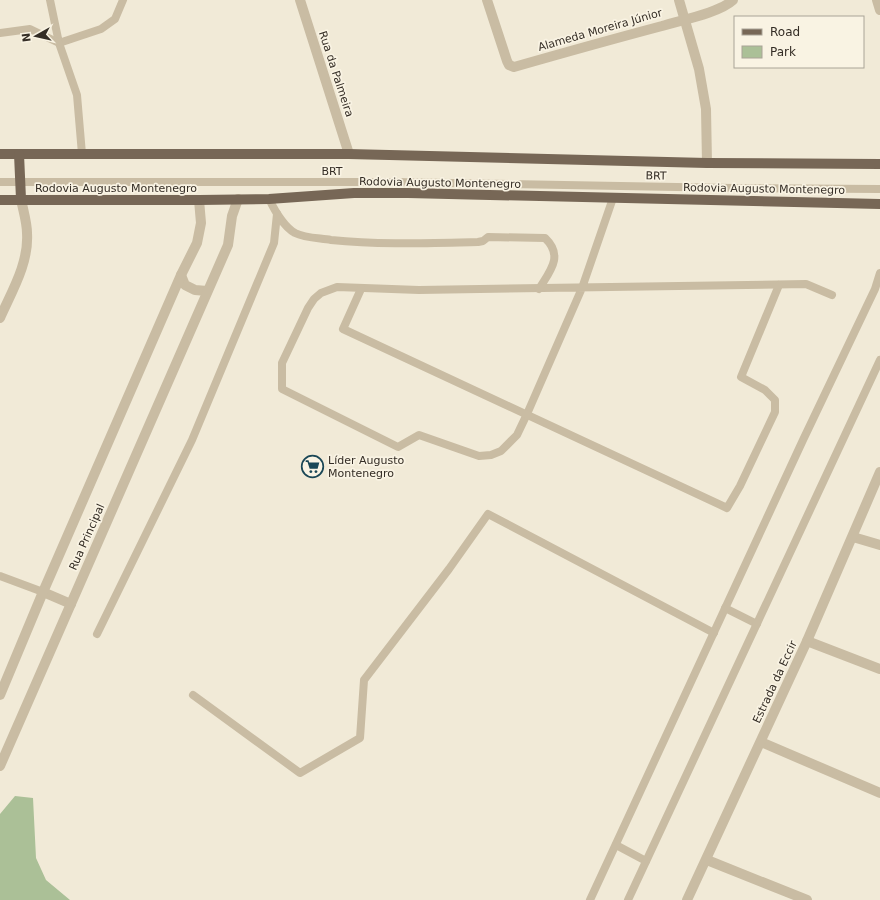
<svg xmlns="http://www.w3.org/2000/svg" width="880" height="900" font-family="'DejaVu Sans',sans-serif">
<style>
.green{fill:#abc097}
.lines{fill:none;stroke-linecap:round;stroke-linejoin:round}
.service{stroke:#c9bca3;stroke-width:8}
.minor{stroke:#c9bca3;stroke-width:10}
.primary{stroke:#776756;stroke-width:10}
.labels{text-anchor:middle;dominant-baseline:central;stroke-width:3.5;stroke-linejoin:round;paint-order:stroke}
.street-label{font-size:11px;fill:#342d25;stroke:#f9f3e3}
.poi-label{font-size:11px;fill:#342d25;stroke:#f9f3e3;text-anchor:start}
</style>
<rect width="100%" height="100%" fill="#f1ead7"/>
<path class="green" d="M 15,796 L 33,798 L 36,858 L 46,880 L 70,900 L 0,900 L 0,814 Z"/>
<g class="lines">
<g class="service">
<path d="M 50,0 L 59,43 L 101,29 L 115,19 L 123,0"/>
<path d="M 0,33 L 30,29 L 59,43 L 77,95 L 82,154"/>
<path d="M 0,182 L 394,182 L 733,188 L 880,189"/>
<path d="M 613,198 L 582,288 L 527,414 L 517,435 L 501,451 L 491,455 L 479,456 L 419,435 L 398,447 L 282,389 L 282,363 L 308,308 L 314,299 L 321,293 L 337,287 L 419,290 L 806,284 L 832,295"/>
<path d="M 269,199 C 275,211 283,226 295,233 C 305,238 319,238 331,240 C 380,245 429,243 478,242 L 483,241 L 488,237 L 545,238 C 564,256 550,271 539,289"/>
<path d="M 361,289 L 343,329 L 727,508 L 740,486 L 775,412 L 775,400 L 765,390 L 741,377 L 779,285"/>
<path d="M 0,576 L 43,592"/>
<path d="M 725,608 L 757,624"/>
<path d="M 97,634 L 192,440 L 274,243 L 277,214"/>
<path d="M 193,695 L 300,773 L 360,738 L 364,680 L 449,569 L 488,514 L 714,633"/>
<path d="M 616,845 L 646,861"/>
<path d="M 590,900 L 803,440 L 875,289 L 880,273"/>
<path d="M 628,900 L 880,360"/>
</g>
<g class="minor">
<path d="M 300,0 L 349,154"/>
<path d="M 487,0 L 507,61 L 509,65 L 514,67 C 563,53 613,39 662,26 C 681,20 719,13 733,0"/>
<path d="M 679,0 L 699,69 L 706,109 L 707,163"/>
<path d="M 877,0 L 880,10"/>
<path d="M 181,275 L 185,285 L 195,290 L 207,291"/>
<path d="M 0,318 C 12,291 29,263 27,233 C 27,222 23,210 21,199"/>
<path d="M 853,537 L 880,545"/>
<path d="M 43,592 L 71,604"/>
<path d="M 807,641 L 880,669"/>
<path d="M 0,695 L 43,592 L 181,275 L 197,243 L 201,223 L 199,200"/>
<path d="M 761,742 L 880,793"/>
<path d="M 0,766 L 228,245 L 232,216 L 238,199"/>
<path d="M 707,860 L 807,900"/>
<path d="M 687,900 L 807,641 L 880,472"/>
</g>
<g class="primary">
<path d="M 0,154 L 349,154 L 707,163 L 880,164"/>
<path d="M 19,154 L 21,199"/>
<path d="M 0,200 L 199,200 L 269,199 L 354,193 L 408,193 L 880,204"/>
</g>
</g>
<defs>
<symbol id="supermarket-ring" viewBox="-11 -11 22 22"><circle r="9.5" fill="#f9f3e3" stroke="#1a4756" stroke-width="1.5"/><path d="M-6-5.5h2.5l.6 2H6L4.5 2H-2.5L-4.4-4H-6ZM-1.5 3.2a1.3 1.3 0 1 0 .1 0ZM3 3.2a1.3 1.3 0 1 0 .1 0Z" fill="#1a4756"/></symbol>
</defs>
<g fill-rule="evenodd">
<use href="#supermarket-ring" x="300" y="454" width="25" height="25"/>
</g>
<g class="labels">
<g class="street-label">
<text transform="translate(600 30) rotate(-16)">Alameda Moreira Júnior</text>
<text transform="translate(336 74) rotate(72)">Rua da Palmeira</text>
<text x="332" y="171">BRT</text>
<text transform="translate(656 176) rotate(1)">BRT</text>
<text transform="translate(440 183) rotate(1)">Rodovia Augusto Montenegro</text>
<text x="116" y="188">Rodovia Augusto Montenegro</text>
<text transform="translate(764 189) rotate(1)">Rodovia Augusto Montenegro</text>
<text transform="translate(87 537) rotate(-66)">Rua Principal</text>
<text transform="translate(775 682) rotate(-65)">Estrada da Eccir</text>
</g>
<g class="poi-label">
<text x="328" y="460">Líder Augusto<tspan x="328" dy="13">Montenegro</tspan></text>
</g>
</g>
<rect x="734" y="16" width="130" height="52" fill="#f9f3e3" stroke="#aaa497"/>
<rect x="742" y="29" width="20" height="6" fill="#776756" stroke="#aaa497"/>
<text x="770" y="36" font-size="12" fill="#342d25">Road</text>
<rect x="742" y="46" width="20" height="12" fill="#abc097" stroke="#aaa497"/>
<text x="770" y="56" font-size="12" fill="#342d25">Park</text>
<g transform="translate(36 36) rotate(262)" stroke="#f9f3e3" stroke-width="3" paint-order="stroke">
<path d="M0-3L7 15L0 10L-7 15Z" fill="#342d25"/>
<text y="-6" font-size="11" font-weight="bold" text-anchor="middle" fill="#342d25">N</text>
</g>
</svg>
